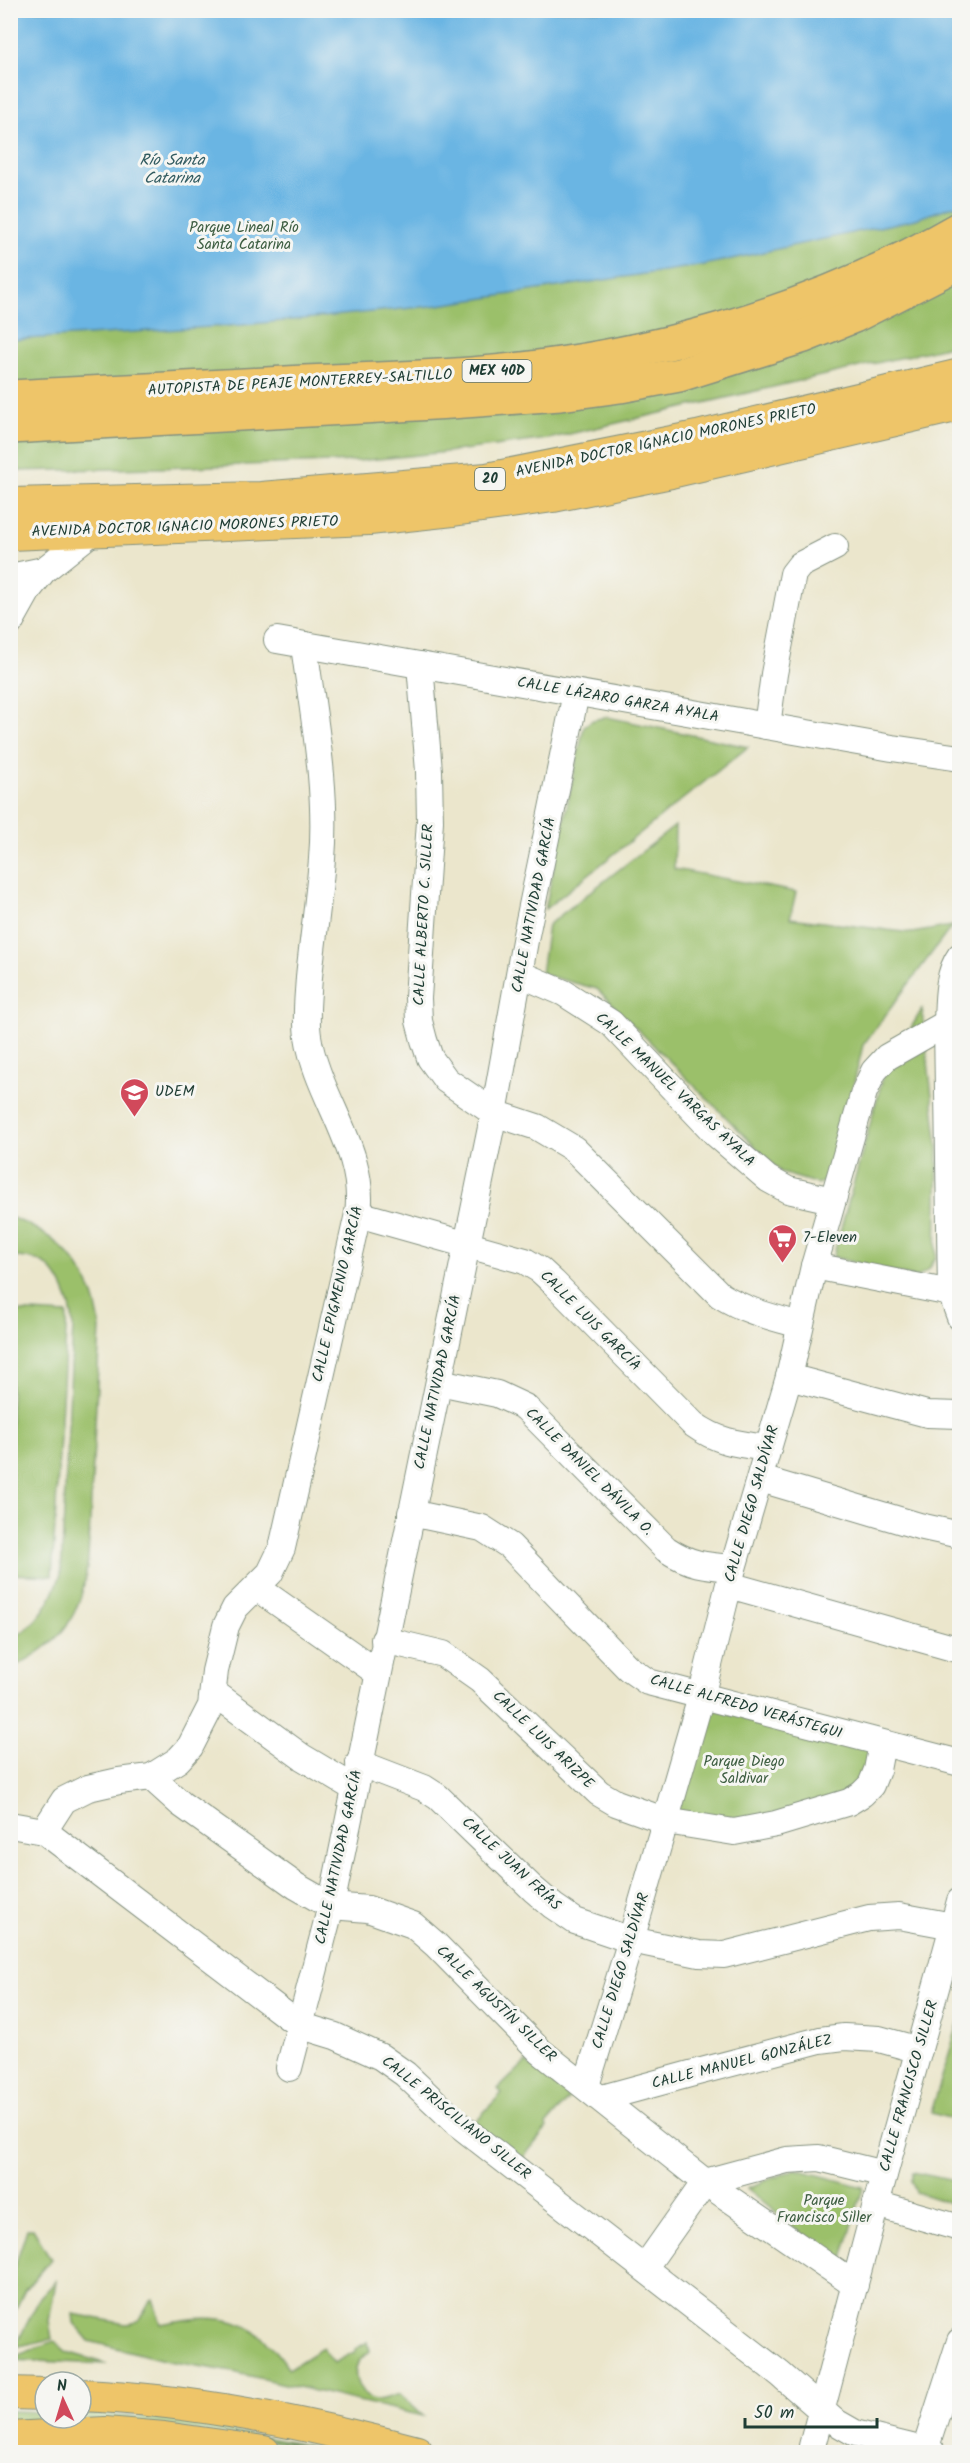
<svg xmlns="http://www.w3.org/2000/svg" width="970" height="2463" font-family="Kalam,sans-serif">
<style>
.green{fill:#9bc06b;stroke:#5d7e50;stroke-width:1.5}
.water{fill:#6bb5e3;stroke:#45798c;stroke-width:1.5}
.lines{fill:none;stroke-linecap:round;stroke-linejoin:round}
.minor-casing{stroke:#859280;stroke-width:28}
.major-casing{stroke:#859280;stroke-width:34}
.highway-casing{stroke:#859280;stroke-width:36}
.minor{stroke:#fff;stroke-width:26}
.major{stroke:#eec569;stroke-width:32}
.highway{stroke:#eec569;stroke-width:33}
.labels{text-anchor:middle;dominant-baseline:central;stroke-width:6;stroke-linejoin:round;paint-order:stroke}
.shield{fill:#f6f6f2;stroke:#60746d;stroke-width:1.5}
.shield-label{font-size:14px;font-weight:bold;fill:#1f3d34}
.park-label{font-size:15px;fill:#3e5e42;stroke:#f6f6f2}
.street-label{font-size:15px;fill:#1f3d34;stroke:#f6f6f2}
.poi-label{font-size:15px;fill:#1f3d34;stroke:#f6f6f2;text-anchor:start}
.water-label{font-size:16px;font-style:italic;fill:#325b60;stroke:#f6f6f2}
</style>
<rect width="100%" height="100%" fill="#f6f6f2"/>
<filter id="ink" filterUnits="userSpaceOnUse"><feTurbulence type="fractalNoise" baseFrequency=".0167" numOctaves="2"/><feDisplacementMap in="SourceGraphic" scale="12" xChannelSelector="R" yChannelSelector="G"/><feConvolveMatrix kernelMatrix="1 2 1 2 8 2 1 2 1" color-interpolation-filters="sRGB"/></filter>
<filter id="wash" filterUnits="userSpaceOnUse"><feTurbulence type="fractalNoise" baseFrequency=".008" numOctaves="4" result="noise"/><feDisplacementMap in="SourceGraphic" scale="24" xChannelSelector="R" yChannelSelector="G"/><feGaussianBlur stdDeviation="1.35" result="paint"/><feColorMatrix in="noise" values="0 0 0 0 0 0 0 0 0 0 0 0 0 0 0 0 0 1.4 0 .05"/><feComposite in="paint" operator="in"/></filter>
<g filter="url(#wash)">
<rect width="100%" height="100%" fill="#ebe6cc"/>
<g class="green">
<path d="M 10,11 L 959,11 L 959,344 L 548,439 L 447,452 L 358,461 L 158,468 L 11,471 Z"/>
<path d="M 607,717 L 748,747 L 545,909 L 584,726 L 593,720 Z"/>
<path d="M 675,826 L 674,869 L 796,892 L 790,918 L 912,933 L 952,926 L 863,1045 L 832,1177 L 818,1184 L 782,1173 L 597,989 L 541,974 L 548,925 Z"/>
<path d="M 922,1009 L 938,1148 L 936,1257 L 929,1269 L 916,1278 L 833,1257 L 884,1074 Z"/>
<path d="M 10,1217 C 62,1236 94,1272 100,1328 L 88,1558 C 83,1615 62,1644 11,1668 L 11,1639 C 38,1625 51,1602 61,1574 L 73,1326 C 72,1305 61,1271 39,1261 C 30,1257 20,1257 11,1257 Z"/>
<path d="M 11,1311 L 67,1314 L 52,1576 L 11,1574 Z"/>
<path d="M 707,1706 L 875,1748 L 860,1790 L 748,1826 L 673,1811 Z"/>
<path d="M 959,2021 L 959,2121 L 931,2113 Z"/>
<path d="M 526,2062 L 570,2097 L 546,2125 L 547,2128 L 522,2159 L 473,2124 L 502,2093 L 498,2089 Z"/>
<path d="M 796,2169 L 863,2187 L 841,2266 L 747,2188 Z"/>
<path d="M 913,2172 L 959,2182 L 959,2206 L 916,2192 L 911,2181 Z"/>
<path d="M 27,2229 L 33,2229 L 51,2259 L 25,2290 L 11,2319 L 11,2278 Z"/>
<path d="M 56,2281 L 49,2321 L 52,2339 L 15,2347 L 40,2298 Z"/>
<path d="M 153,2299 L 161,2324 C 218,2311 256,2316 289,2369 L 322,2348 L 334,2363 L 356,2351 L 355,2349 L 368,2342 L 370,2351 C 365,2355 359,2359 357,2365 C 352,2379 361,2398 376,2400 C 383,2400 392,2396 400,2394 L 423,2416 L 233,2372 L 168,2361 L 89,2341 L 74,2323 L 73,2314 L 126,2324 C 147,2323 141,2307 153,2299 Z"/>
<path d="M 54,2341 L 67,2352 L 107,2364 L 11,2360 L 11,2358 Z"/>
<path d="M 10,2411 L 45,2412 L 45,2418 L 81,2418 L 81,2413 L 167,2418 L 325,2449 L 150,2424 L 11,2426 Z"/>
</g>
<path class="water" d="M 11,10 L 959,11 L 959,204 L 916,219 L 704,265 L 432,306 L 242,325 L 11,340 Z"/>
</g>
<g filter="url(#ink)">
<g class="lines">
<defs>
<g id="minor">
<path d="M 10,577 L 44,570"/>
<path d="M 10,623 L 29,589 L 44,570 L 92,532"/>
<path d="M 277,640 L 892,748 L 960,758"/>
<path d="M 420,665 L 429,771 L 430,821 L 418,998 L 419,1021 L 424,1040 L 430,1058 L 446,1080 L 494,1113 L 537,1127 L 574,1149 L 720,1295 C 745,1311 771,1317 800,1325"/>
<path d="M 767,726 L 774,674 L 793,574 L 800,565 L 835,547"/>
<path d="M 960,956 C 947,974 948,1001 947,1023 L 951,1293 L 960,1317"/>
<path d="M 520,974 L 564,993 L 611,1023 L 717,1135 L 768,1179 L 788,1190 L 832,1200"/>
<path d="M 358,1214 L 525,1261 L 540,1270 L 553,1282 L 693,1424 C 718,1442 737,1444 768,1448"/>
<path d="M 814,1266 L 951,1293"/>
<path d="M 789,1377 L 927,1414 L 960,1415"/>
<path d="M 439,1382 L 497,1394 L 525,1407 L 666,1549 C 690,1565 706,1566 733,1568"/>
<path d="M 761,1479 L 919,1526 L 960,1535"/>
<path d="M 411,1513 L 482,1528 L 510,1546 L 628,1668 L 648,1682 L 960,1763"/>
<path d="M 729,1585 L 960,1650"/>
<path d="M 257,1588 L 378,1673"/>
<path d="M 384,1640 L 443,1654 L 480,1680 L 599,1793 L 616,1803 L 666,1821 L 734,1832 L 776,1824 L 849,1802 L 862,1794 L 871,1785 L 877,1770 L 882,1744"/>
<path d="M 213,1692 L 302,1757 L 354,1788"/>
<path d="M 359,1763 L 424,1788 L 438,1797 L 533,1889 L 553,1906 L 575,1921 L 631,1940 L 699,1954 L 724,1955 L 869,1918 L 899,1916 L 953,1926"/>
<path d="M 151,1777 L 181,1804 L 296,1886 L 331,1906 L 368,1909 L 413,1925 L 436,1945 L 540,2051 L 705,2182 L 855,2285"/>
<path d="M 10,1825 L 44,1831 L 299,2025 L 335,2036 L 381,2057 L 405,2074 L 458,2124 L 780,2374 L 834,2421 L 855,2433 L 932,2452"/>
<path d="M 44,1831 L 64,1800 L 88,1788 L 119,1781 L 151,1777 L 178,1760 L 190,1747 L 211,1706 L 215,1671 L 226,1626 L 235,1608 L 270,1573 L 282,1548 L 358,1214 C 367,1150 317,1097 308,1036 C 305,1016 308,996 309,977 C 313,937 319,898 322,859 C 328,788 313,715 304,645"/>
<path d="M 289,2068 L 331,1906 L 494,1113 L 526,935 L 576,693"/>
<path d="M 586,2086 L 631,1940 L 701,1697 L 733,1568 L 789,1377 L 814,1266 L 864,1092 L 874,1071 L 887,1057 L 947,1023"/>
<path d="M 602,2098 L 690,2074 L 820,2040 L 844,2037 L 879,2039 L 919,2050"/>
<path d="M 876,2204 L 960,2228"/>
<path d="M 645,2267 L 705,2182 L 787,2160 L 819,2158 L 884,2174"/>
<path d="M 812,2446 L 876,2204 L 960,1901"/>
<path d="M 925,2450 L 960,2341"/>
</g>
<g id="major">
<path d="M 10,504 L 261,498 L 487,479 L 697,437 L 960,375"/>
<path d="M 10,534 L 369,519 L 453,510 L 553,496 L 671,472 L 960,405"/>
<path d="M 10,2393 L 45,2394"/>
<path d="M 81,2395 C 195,2400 306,2423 417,2452"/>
<path d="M 10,2438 L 105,2433 L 164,2438 L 264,2452"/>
</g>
<g id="highway">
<path d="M 10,397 C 108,392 206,387 304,382 C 360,380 415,378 471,374 C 641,361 811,314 960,228"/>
<path d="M 10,427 L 451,402 L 560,394 L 620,386 L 679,375 L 804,336 L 854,316 L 960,262"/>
</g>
</defs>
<use href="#minor" class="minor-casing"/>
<use href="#major" class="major-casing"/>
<use href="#highway" class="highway-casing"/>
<use href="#minor" class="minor"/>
<use href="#major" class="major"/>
<use href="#highway" class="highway"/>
</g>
</g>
<defs>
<symbol id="university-pin" viewBox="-11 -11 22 30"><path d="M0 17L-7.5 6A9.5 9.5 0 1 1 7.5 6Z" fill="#d1495b" stroke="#f6f6f2"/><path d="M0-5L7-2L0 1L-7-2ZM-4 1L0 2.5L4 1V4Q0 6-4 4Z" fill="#fff"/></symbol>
<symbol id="supermarket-pin" viewBox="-11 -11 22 30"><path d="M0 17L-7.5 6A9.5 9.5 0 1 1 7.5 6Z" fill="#d1495b" stroke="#f6f6f2"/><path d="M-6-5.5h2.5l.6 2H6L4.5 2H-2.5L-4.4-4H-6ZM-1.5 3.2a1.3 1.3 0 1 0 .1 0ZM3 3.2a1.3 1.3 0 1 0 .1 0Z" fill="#fff"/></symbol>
</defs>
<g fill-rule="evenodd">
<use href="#university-pin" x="118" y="1076" width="33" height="45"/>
<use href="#supermarket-pin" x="766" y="1222" width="33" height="45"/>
</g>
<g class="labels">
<g class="shield">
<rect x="462.5" y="360" width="69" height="22" rx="4.5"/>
<rect x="475" y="468" width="30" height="22" rx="4.5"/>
</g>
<g class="shield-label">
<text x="497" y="371">MEX 40D</text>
<text x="490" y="479">20</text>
</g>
<g class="park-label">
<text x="244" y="228">Parque Lineal Río<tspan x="244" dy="17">Santa Catarina</tspan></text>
<text x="744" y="1762">Parque Diego<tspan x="744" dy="17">Saldivar</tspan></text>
<text x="824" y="2201">Parque<tspan x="824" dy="17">Francisco Siller</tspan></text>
</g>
<g class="street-label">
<text transform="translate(300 383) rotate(-3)">AUTOPISTA DE PEAJE MONTERREY-SALTILLO</text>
<text transform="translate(666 441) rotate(-12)">AVENIDA DOCTOR IGNACIO MORONES PRIETO</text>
<text transform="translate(185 527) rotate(-2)">AVENIDA DOCTOR IGNACIO MORONES PRIETO</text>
<text transform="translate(618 700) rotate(10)">CALLE LÁZARO GARZA AYALA</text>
<text transform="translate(534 905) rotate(-79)">CALLE NATIVIDAD GARCÍA</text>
<text transform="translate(424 915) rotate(-87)">CALLE ALBERTO C. SILLER</text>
<text transform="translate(675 1090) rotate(44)">CALLE MANUEL VARGAS AYALA</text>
<text transform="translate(338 1294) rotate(-77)">CALLE EPIGMENIO GARCÍA</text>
<text transform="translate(590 1321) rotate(45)">CALLE LUIS GARCÍA</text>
<text transform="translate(438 1382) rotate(-78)">CALLE NATIVIDAD GARCÍA</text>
<text transform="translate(589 1472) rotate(45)">CALLE DANIEL DÁVILA O.</text>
<text transform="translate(752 1504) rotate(-74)">CALLE DIEGO SALDÍVAR</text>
<text transform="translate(746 1707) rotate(16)">CALLE ALFREDO VERÁSTEGUI</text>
<text transform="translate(543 1740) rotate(44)">CALLE LUIS ARIZPE</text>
<text transform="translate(339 1857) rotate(-78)">CALLE NATIVIDAD GARCÍA</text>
<text transform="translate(511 1864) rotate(43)">CALLE JUAN FRÍAS</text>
<text transform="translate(621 1971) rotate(-73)">CALLE DIEGO SALDÍVAR</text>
<text transform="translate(496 2004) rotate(44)">CALLE AGUSTÍN SILLER</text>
<text transform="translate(742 2062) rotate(-14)">CALLE MANUEL GONZÁLEZ</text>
<text transform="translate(909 2086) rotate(-74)">CALLE FRANCISCO SILLER</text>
<text transform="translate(456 2118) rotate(39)">CALLE PRISCILIANO SILLER</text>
</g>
<g class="poi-label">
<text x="155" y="1092">UDEM</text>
<text x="803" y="1238">7-Eleven</text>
</g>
<g class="water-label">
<text x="172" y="160">Río Santa<tspan x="172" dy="18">Catarina</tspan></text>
</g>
</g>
<rect width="970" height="2463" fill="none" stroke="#f6f6f2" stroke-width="36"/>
<g transform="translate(63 2400) rotate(356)"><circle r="28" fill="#f6f6f2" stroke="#a0aca6" stroke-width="1.5"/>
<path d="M0-4.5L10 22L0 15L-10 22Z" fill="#d1495b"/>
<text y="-9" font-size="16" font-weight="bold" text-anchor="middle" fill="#1f3d34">N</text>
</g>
<path d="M745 2418v9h132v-9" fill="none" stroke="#1f3d34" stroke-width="3"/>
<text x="754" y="2418" font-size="18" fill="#1f3d34" stroke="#f6f6f2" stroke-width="4.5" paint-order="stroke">50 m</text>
</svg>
